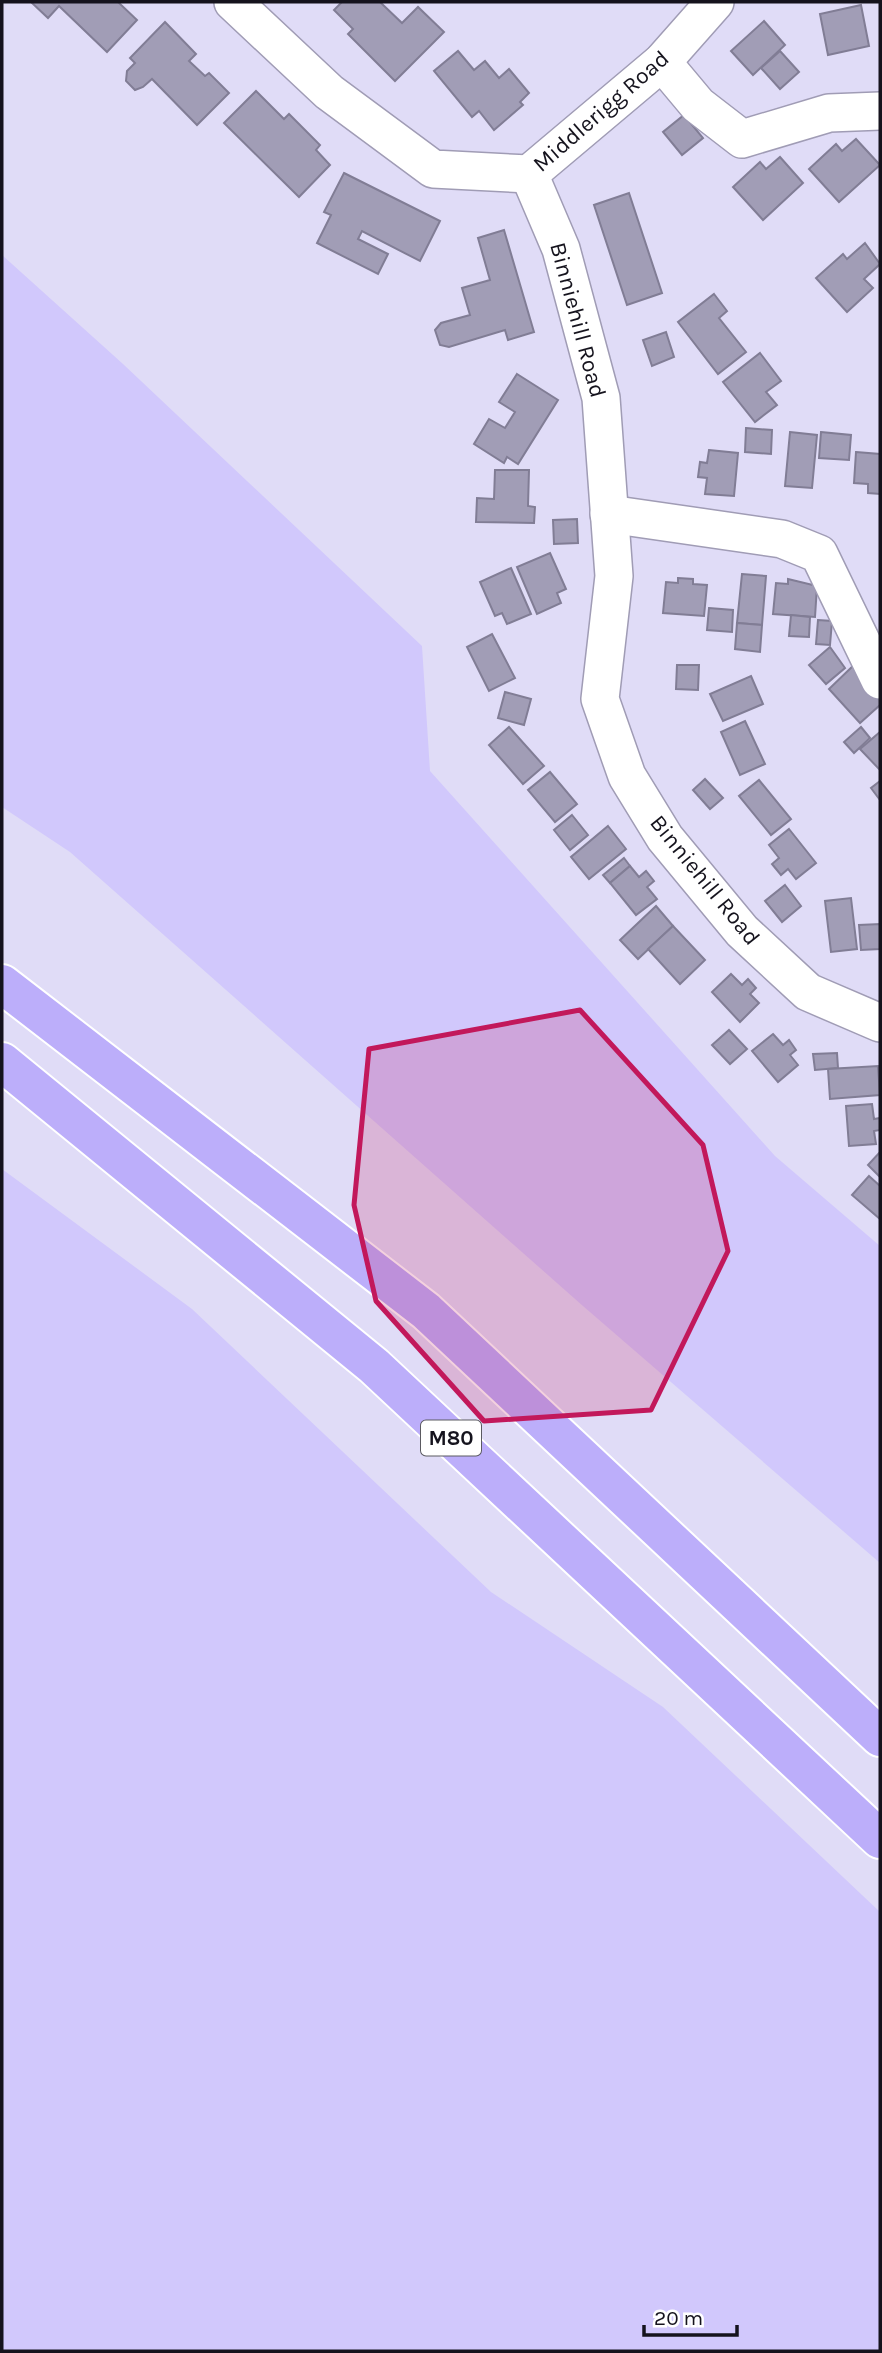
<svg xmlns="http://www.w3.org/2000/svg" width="882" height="2353" font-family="Karla,sans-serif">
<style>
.green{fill:#d1c8fc}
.building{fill:#a19db6;stroke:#817d95;stroke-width:2}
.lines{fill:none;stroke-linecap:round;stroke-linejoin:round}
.minor-casing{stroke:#a09cb5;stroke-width:40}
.highway-casing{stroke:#fff;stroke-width:42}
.minor{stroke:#fff;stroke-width:37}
.highway{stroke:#bcaefa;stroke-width:38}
.marked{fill:#c2185b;fill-opacity:0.2;stroke:#c2185b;stroke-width:5;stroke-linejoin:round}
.labels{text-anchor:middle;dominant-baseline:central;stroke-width:5;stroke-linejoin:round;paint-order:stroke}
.shield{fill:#fff;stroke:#5b5a61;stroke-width:2}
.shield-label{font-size:21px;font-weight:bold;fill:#15131d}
.street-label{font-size:23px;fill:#15131d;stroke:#fff}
</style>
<rect width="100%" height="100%" fill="#e0dcf7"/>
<g class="green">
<path d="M 2,255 L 123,364 L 422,646 L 430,771 L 775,1156 L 880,1246 L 880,1563 L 583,1306 L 70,852 L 2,807 Z"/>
<path d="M 2,1169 L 192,1309 L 491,1592 L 663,1707 L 880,1912 L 880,2351 L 2,2351 Z"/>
</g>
<g class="building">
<path d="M 31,2 L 118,2 L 137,20 L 107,52 L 59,6 L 48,18 Z"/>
<path d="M 342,2 L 380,2 L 402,23 L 418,7 L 444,32 L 395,81 L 348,34 L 353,29 L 334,10 Z"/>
<path d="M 861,5 L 869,46 L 828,55 L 820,14 Z"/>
<path d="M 764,21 L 785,45 L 753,75 L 731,51 Z"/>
<path d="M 165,22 L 196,54 L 189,61 L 205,76 L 209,73 L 229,93 L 197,125 L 152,79 L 143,87 L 135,90 L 126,81 L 127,71 L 135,63 L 130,58 Z"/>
<path d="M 458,51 L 474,70 L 485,61 L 499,78 L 509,69 L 529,93 L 520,102 L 523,105 L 494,130 L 479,111 L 472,117 L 434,71 Z"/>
<path d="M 780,51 L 799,72 L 780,89 L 761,68 Z"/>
<path d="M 256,91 L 284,119 L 289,114 L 320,145 L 316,150 L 330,165 L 299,197 L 224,123 Z"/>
<path d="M 684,115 L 703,138 L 682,155 L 663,132 Z"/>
<path d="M 856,139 L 880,165 L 839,202 L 809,169 L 836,144 L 842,151 Z"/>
<path d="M 780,157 L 803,183 L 763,220 L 733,187 L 760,162 L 766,169 Z"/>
<path d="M 344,173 L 440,221 L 420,261 L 362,231 L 358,239 L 388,254 L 378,274 L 317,243 L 331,215 L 324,212 Z"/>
<path d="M 629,193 L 662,293 L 627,305 L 594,205 Z"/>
<path d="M 504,230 L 534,332 L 508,340 L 505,330 L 449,347 L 440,345 L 435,330 L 441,323 L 470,315 L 462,288 L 490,280 L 478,238 Z"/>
<path d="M 865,243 L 880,264 L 864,279 L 873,288 L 847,312 L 816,278 L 843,254 L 847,259 Z"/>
<path d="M 714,294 L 727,311 L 719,318 L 746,352 L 718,374 L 678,322 Z"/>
<path d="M 666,332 L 674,357 L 652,366 L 643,340 Z"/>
<path d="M 760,353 L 781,381 L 766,392 L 777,405 L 755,422 L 723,382 Z"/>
<path d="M 517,374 L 558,400 L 518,464 L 507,457 L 504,463 L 474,444 L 489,419 L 505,428 L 515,412 L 499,402 Z"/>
<path d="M 746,428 L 772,430 L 771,454 L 745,452 Z"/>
<path d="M 790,432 L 817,435 L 812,488 L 785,486 Z"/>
<path d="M 821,432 L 851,435 L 849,460 L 819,458 Z"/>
<path d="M 709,450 L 738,453 L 734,496 L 705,494 L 707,478 L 698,477 L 700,462 L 707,463 Z"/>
<path d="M 856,452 L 880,454 L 880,494 L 868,493 L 868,484 L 854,483 Z"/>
<path d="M 495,470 L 529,470 L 528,506 L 535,507 L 534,523 L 476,522 L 477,498 L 494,499 Z"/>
<path d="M 577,519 L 578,543 L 554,544 L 553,520 Z"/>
<path d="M 550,553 L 566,589 L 557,593 L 561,603 L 537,614 L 517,567 Z"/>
<path d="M 511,568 L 531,614 L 507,624 L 502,613 L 495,616 L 480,582 Z"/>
<path d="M 742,574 L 766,576 L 762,625 L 737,623 Z"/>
<path d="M 678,578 L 693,579 L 693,584 L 707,585 L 704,616 L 663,613 L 666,582 L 678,583 Z"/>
<path d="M 788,579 L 817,586 L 815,617 L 773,614 L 776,583 L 788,584 Z"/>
<path d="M 709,608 L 733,610 L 732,632 L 707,630 Z"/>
<path d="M 791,615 L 810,617 L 809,637 L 789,636 Z"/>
<path d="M 818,620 L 832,621 L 830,645 L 816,644 Z"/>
<path d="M 737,623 L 762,625 L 760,652 L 735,649 Z"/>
<path d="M 492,634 L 515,678 L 489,691 L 467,647 Z"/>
<path d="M 830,647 L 845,668 L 826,684 L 809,665 Z"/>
<path d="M 856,663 L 880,689 L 880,705 L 860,723 L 829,689 Z"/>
<path d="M 677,665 L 699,665 L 698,690 L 676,689 Z"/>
<path d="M 751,676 L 763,704 L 723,721 L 710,694 Z"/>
<path d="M 505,692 L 531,699 L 524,725 L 498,718 Z"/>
<path d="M 745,721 L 765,764 L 740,775 L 721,732 Z"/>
<path d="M 509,727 L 544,766 L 523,784 L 489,745 Z"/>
<path d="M 861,727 L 870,738 L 854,753 L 844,742 Z"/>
<path d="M 880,732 L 880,770 L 860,749 Z"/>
<path d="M 550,772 L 577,804 L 555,822 L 528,790 Z"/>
<path d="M 705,779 L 723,798 L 710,809 L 693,790 Z"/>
<path d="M 759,780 L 791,819 L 771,835 L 739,796 Z"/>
<path d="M 880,781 L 880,800 L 871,788 Z"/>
<path d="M 572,815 L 588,835 L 570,850 L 554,830 Z"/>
<path d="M 608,826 L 626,849 L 589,879 L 571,857 Z"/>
<path d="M 789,829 L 816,863 L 796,879 L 788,869 L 781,875 L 772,864 L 779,858 L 769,845 Z"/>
<path d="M 624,858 L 630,866 L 610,883 L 603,875 Z"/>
<path d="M 630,866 L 639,877 L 646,871 L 654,881 L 647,887 L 657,899 L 636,915 L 610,883 Z"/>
<path d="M 785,885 L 801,906 L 782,922 L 765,901 Z"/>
<path d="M 851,898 L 857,949 L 831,952 L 825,901 Z"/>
<path d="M 656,906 L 673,926 L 638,959 L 620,940 Z"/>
<path d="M 880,924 L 880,949 L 861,950 L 859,925 Z"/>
<path d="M 673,926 L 705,960 L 680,984 L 648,949 Z"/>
<path d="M 731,974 L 742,985 L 748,979 L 756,988 L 750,994 L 759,1003 L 740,1022 L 712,992 Z"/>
<path d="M 729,1030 L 747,1049 L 730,1064 L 712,1045 Z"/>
<path d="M 773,1034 L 783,1045 L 789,1040 L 796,1050 L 790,1055 L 798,1065 L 778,1082 L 752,1051 Z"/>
<path d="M 837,1053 L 838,1068 L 815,1070 L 813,1054 Z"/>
<path d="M 878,1066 L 880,1095 L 830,1099 L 828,1069 Z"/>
<path d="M 872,1104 L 874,1119 L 880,1118 L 880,1130 L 874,1131 L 876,1144 L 849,1146 L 846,1106 Z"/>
<path d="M 880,1152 L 880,1177 L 868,1165 Z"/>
<path d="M 869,1176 L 880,1186 L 880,1219 L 852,1195 Z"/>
</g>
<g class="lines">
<defs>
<g id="minor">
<path d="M 233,2 L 329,92 L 433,169 L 529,174 L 662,62 L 715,2"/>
<path d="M 662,62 L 698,105 L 742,139 L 829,113 L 880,111"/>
<path d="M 529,174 L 561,249 L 601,398 L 614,576 L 600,699 L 627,776 L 665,838 L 742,931 L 808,992 L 880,1023"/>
<path d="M 609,514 L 782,539 L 819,554 L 880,680"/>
</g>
<g id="highway">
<path d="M 2,984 L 426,1311 L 880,1737"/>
<path d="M 2,1062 L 374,1366 L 880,1839"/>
</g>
</defs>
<use href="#minor" class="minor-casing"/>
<use href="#highway" class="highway-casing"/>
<use href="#minor" class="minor"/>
<use href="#highway" class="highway"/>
</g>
<path class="marked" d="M 580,1010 L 703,1145 L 728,1251 L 651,1410 L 484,1421 L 376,1301 L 354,1205 L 369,1049 Z"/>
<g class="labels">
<rect class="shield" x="421" y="1420.5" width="60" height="35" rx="5"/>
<g class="shield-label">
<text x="451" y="1438">M80</text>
</g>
<g class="street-label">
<text transform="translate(601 111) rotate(-41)">Middlerigg Road</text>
<text transform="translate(578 320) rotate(75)">Binniehill Road</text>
<text transform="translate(705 880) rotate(51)">Binniehill Road</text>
</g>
</g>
<rect width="882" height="2353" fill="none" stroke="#15131d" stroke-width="7"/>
<path d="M644 2325v10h93v-10" fill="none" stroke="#15131d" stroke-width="3.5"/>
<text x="654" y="2325" font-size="21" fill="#15131d" stroke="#ffffff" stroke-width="5" paint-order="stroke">20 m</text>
</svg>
